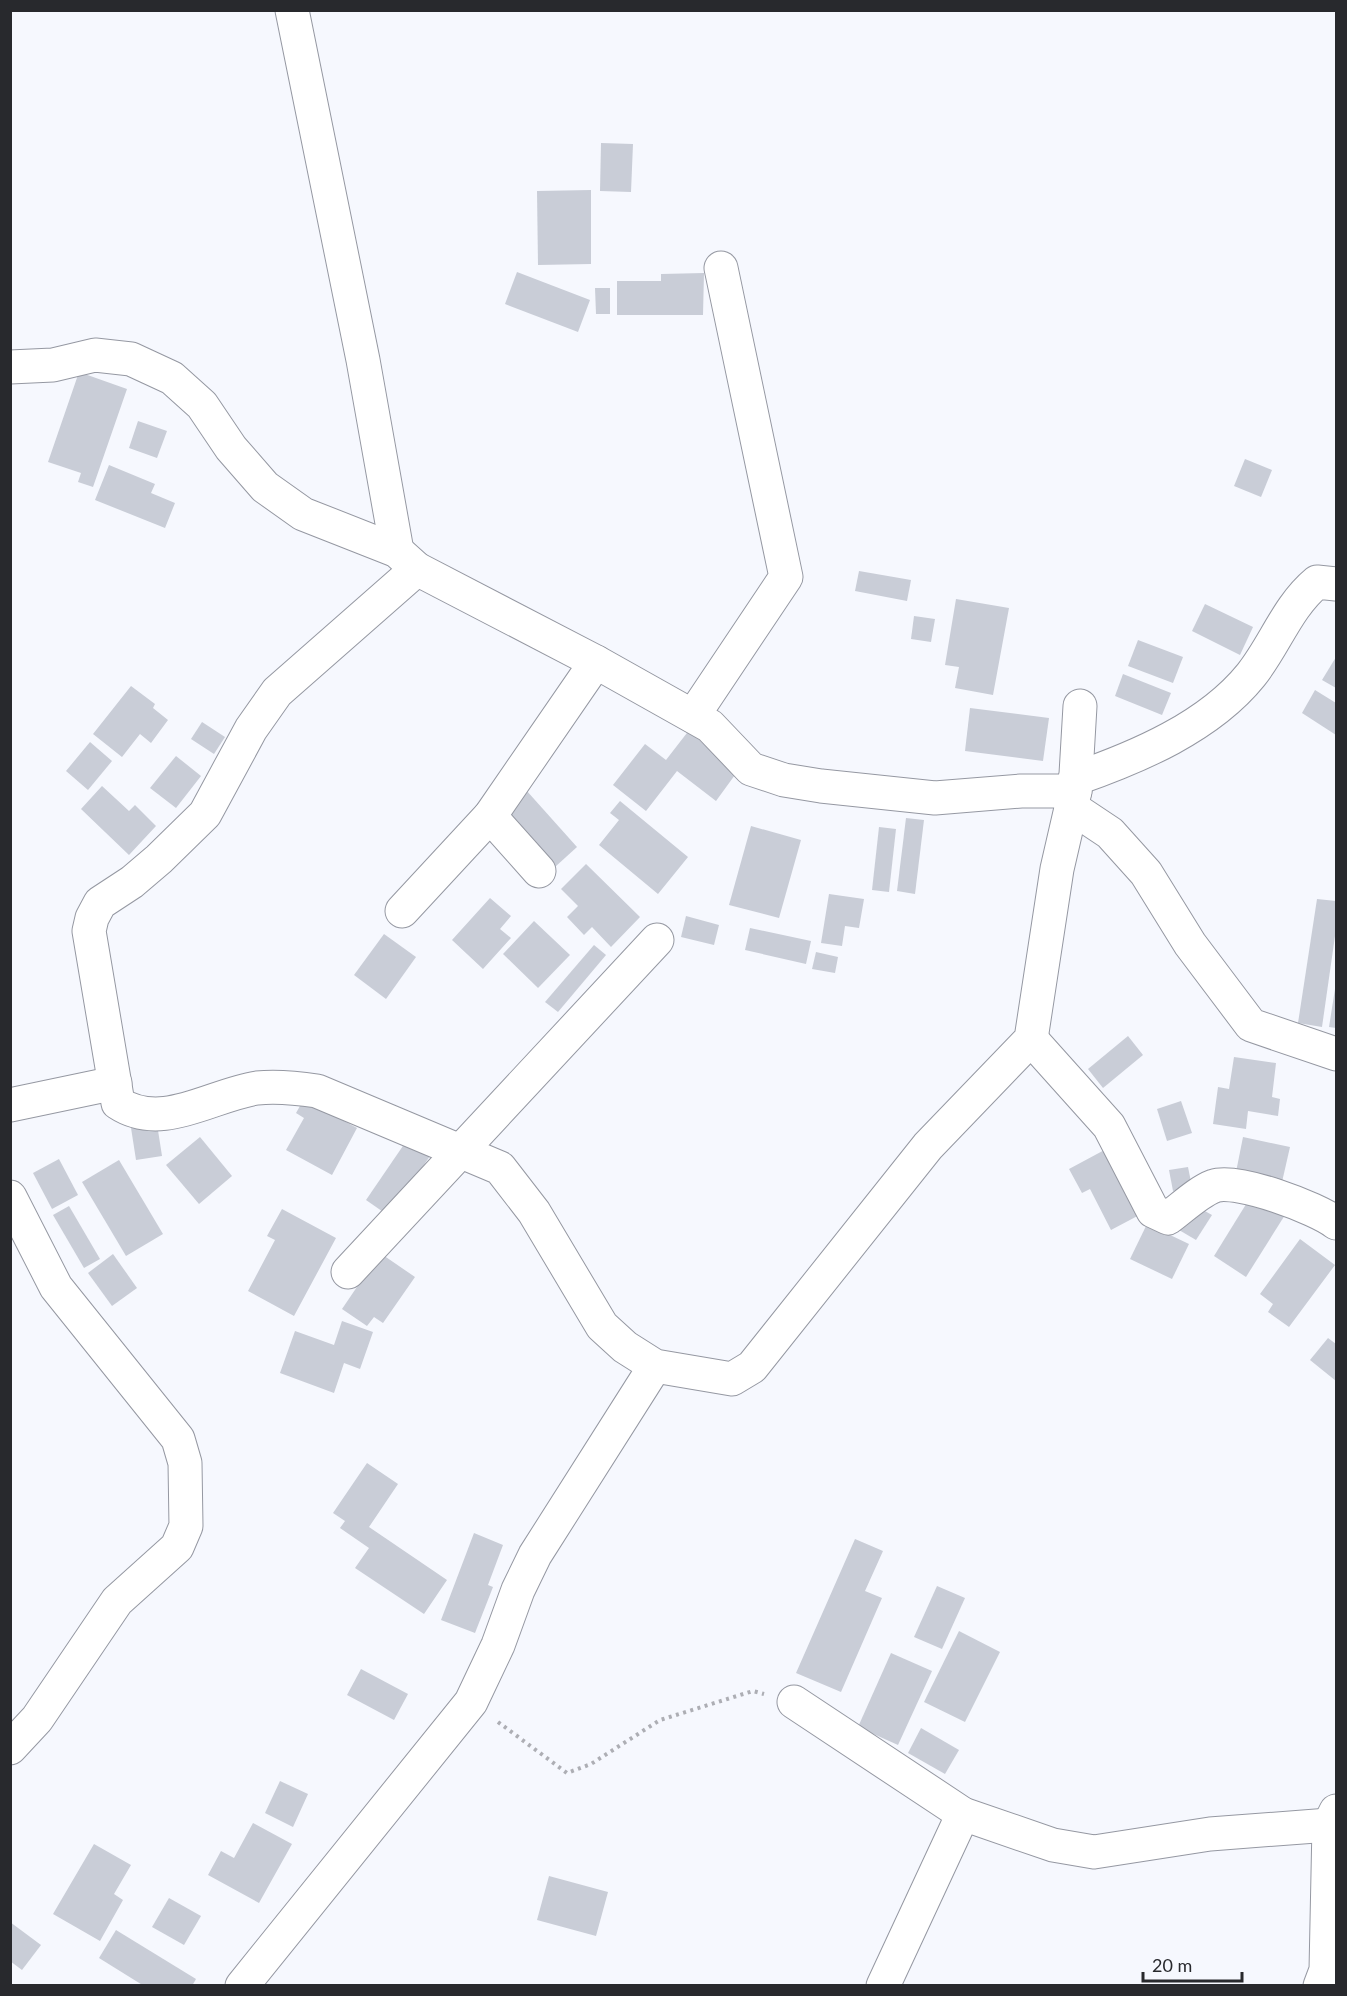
<svg xmlns="http://www.w3.org/2000/svg" width="1347" height="1996" font-family="Lato,sans-serif">
<style>
.building{fill:#c9cdd7}
.lines{fill:none;stroke-linecap:round;stroke-linejoin:round}
.minor-casing{stroke:#9598a2;stroke-width:35}
.path{stroke:#adaeb4;stroke-width:4;stroke-dasharray:3 4.5;stroke-linecap:butt}
.minor{stroke:#fff;stroke-width:33}
</style>
<rect width="100%" height="100%" fill="#f6f8fe"/>
<g class="building">
<path d="M 601,143 L 633,144 L 631,192 L 600,191 Z"/>
<path d="M 591,190 L 591,264 L 538,265 L 537,191 Z"/>
<path d="M 517,272 L 590,300 L 578,332 L 505,304 Z"/>
<path d="M 704,273 L 703,315 L 617,315 L 617,281 L 661,281 L 661,274 Z"/>
<path d="M 595,288 L 610,288 L 610,314 L 596,314 Z"/>
<path d="M 79,372 L 127,389 L 93,487 L 78,482 L 81,473 L 48,462 Z"/>
<path d="M 138,421 L 167,431 L 157,458 L 129,448 Z"/>
<path d="M 1245,459 L 1272,470 L 1261,497 L 1234,486 Z"/>
<path d="M 109,465 L 155,484 L 151,493 L 175,503 L 165,528 L 95,500 Z"/>
<path d="M 859,571 L 911,580 L 907,601 L 855,591 Z"/>
<path d="M 956,599 L 1009,608 L 993,695 L 955,688 L 959,667 L 945,665 Z"/>
<path d="M 1205,604 L 1253,627 L 1240,655 L 1192,631 Z"/>
<path d="M 914,616 L 935,619 L 931,642 L 911,639 Z"/>
<path d="M 1138,640 L 1183,657 L 1173,683 L 1128,666 Z"/>
<path d="M 1336,657 L 1336,688 L 1322,680 Z"/>
<path d="M 1123,674 L 1171,693 L 1162,715 L 1115,696 Z"/>
<path d="M 131,686 L 155,704 L 153,708 L 168,720 L 151,743 L 140,734 L 122,757 L 93,734 Z"/>
<path d="M 1315,690 L 1336,703 L 1336,735 L 1302,713 Z"/>
<path d="M 970,708 L 1049,718 L 1043,761 L 965,751 Z"/>
<path d="M 202,722 L 225,737 L 214,754 L 191,739 Z"/>
<path d="M 690,729 L 740,768 L 716,801 L 677,771 L 646,811 L 613,785 L 645,744 L 666,760 Z"/>
<path d="M 90,742 L 112,761 L 88,790 L 66,771 Z"/>
<path d="M 176,756 L 201,776 L 176,808 L 150,788 Z"/>
<path d="M 102,786 L 129,811 L 135,805 L 156,826 L 129,855 L 81,809 Z"/>
<path d="M 526,790 L 577,847 L 555,867 L 504,810 Z"/>
<path d="M 620,801 L 688,857 L 658,894 L 599,845 L 619,820 L 610,813 Z"/>
<path d="M 906,818 L 924,820 L 915,894 L 897,891 Z"/>
<path d="M 751,826 L 801,840 L 779,918 L 729,905 Z"/>
<path d="M 879,827 L 896,829 L 889,892 L 872,890 Z"/>
<path d="M 586,864 L 640,917 L 611,947 L 592,927 L 584,935 L 567,917 L 578,906 L 561,889 Z"/>
<path d="M 829,894 L 864,899 L 859,928 L 845,926 L 842,946 L 821,943 Z"/>
<path d="M 490,898 L 511,916 L 500,929 L 511,938 L 483,969 L 452,940 Z"/>
<path d="M 1317,899 L 1336,901 L 1336,929 L 1322,1027 L 1298,1023 Z"/>
<path d="M 686,916 L 719,925 L 714,945 L 681,937 Z"/>
<path d="M 534,921 L 570,955 L 538,988 L 503,954 Z"/>
<path d="M 750,928 L 811,941 L 806,964 L 745,950 Z"/>
<path d="M 384,934 L 416,957 L 386,999 L 354,975 Z"/>
<path d="M 594,945 L 606,955 L 558,1012 L 545,1002 Z"/>
<path d="M 816,952 L 838,957 L 835,973 L 812,969 Z"/>
<path d="M 1335,989 L 1336,989 L 1336,1028 L 1329,1027 Z"/>
<path d="M 1128,1036 L 1143,1055 L 1103,1088 L 1088,1069 Z"/>
<path d="M 1234,1057 L 1276,1063 L 1272,1097 L 1280,1099 L 1278,1116 L 1248,1111 L 1246,1129 L 1213,1124 L 1218,1087 L 1229,1089 Z"/>
<path d="M 304,1099 L 357,1128 L 332,1175 L 286,1150 L 304,1118 L 296,1113 Z"/>
<path d="M 1181,1101 L 1192,1133 L 1167,1141 L 1157,1109 Z"/>
<path d="M 157,1124 L 162,1156 L 136,1160 L 131,1128 Z"/>
<path d="M 200,1137 L 232,1176 L 199,1204 L 166,1165 Z"/>
<path d="M 1243,1137 L 1290,1147 L 1282,1182 L 1236,1172 Z"/>
<path d="M 407,1140 L 430,1156 L 389,1216 L 366,1200 Z"/>
<path d="M 1110,1147 L 1145,1212 L 1111,1230 L 1090,1189 L 1082,1193 L 1069,1169 Z"/>
<path d="M 59,1159 L 78,1195 L 52,1209 L 33,1173 Z"/>
<path d="M 119,1160 L 163,1234 L 126,1256 L 82,1182 Z"/>
<path d="M 1188,1167 L 1192,1187 L 1173,1191 L 1169,1170 Z"/>
<path d="M 1248,1201 L 1285,1215 L 1246,1277 L 1214,1256 Z"/>
<path d="M 1194,1205 L 1212,1215 L 1196,1240 L 1179,1230 Z"/>
<path d="M 69,1206 L 100,1259 L 84,1268 L 53,1215 Z"/>
<path d="M 282,1209 L 336,1238 L 294,1316 L 248,1291 L 275,1240 L 267,1236 Z"/>
<path d="M 1147,1224 L 1189,1244 L 1172,1279 L 1130,1259 Z"/>
<path d="M 1300,1239 L 1335,1265 L 1289,1327 L 1268,1312 L 1273,1304 L 1260,1294 Z"/>
<path d="M 380,1253 L 415,1277 L 383,1323 L 374,1317 L 367,1326 L 342,1309 Z"/>
<path d="M 113,1254 L 137,1288 L 112,1306 L 88,1273 Z"/>
<path d="M 342,1321 L 373,1332 L 360,1369 L 344,1363 L 334,1393 L 280,1373 L 295,1331 L 334,1345 Z"/>
<path d="M 1328,1338 L 1336,1344 L 1336,1381 L 1310,1360 Z"/>
<path d="M 367,1463 L 398,1484 L 369,1527 L 447,1580 L 424,1614 L 355,1568 L 369,1548 L 340,1528 L 345,1521 L 333,1513 Z"/>
<path d="M 474,1533 L 503,1545 L 488,1585 L 493,1587 L 475,1633 L 441,1620 Z"/>
<path d="M 855,1539 L 883,1551 L 865,1591 L 882,1598 L 841,1692 L 796,1673 Z"/>
<path d="M 937,1586 L 965,1598 L 942,1649 L 914,1637 Z"/>
<path d="M 959,1631 L 1000,1652 L 965,1722 L 924,1702 Z"/>
<path d="M 891,1653 L 932,1671 L 898,1745 L 858,1727 Z"/>
<path d="M 361,1669 L 408,1694 L 394,1720 L 347,1695 Z"/>
<path d="M 921,1728 L 959,1750 L 945,1774 L 908,1753 Z"/>
<path d="M 280,1781 L 308,1794 L 293,1827 L 265,1813 Z"/>
<path d="M 253,1823 L 292,1844 L 259,1903 L 208,1875 L 221,1851 L 234,1858 Z"/>
<path d="M 94,1844 L 131,1865 L 114,1894 L 123,1900 L 100,1941 L 53,1914 Z"/>
<path d="M 549,1876 L 608,1892 L 596,1936 L 537,1920 Z"/>
<path d="M 169,1898 L 201,1916 L 184,1945 L 152,1927 Z"/>
<path d="M 10,1922 L 41,1945 L 22,1970 L 10,1961 Z"/>
<path d="M 116,1930 L 196,1979 L 192,1986 L 144,1986 L 99,1958 Z"/>
</g>
<g class="lines">
<defs>
<g id="minor">
<path d="M 292,10 L 363,360 L 397,551"/>
<path d="M 10,367 L 53,365 L 95,355 L 131,359 L 172,378 L 202,405 L 231,448 L 265,487 L 303,514 L 397,551 L 417,569 L 596,662 L 710,726 L 751,769 L 784,780 L 821,786 L 935,798 L 1021,791 L 1075,791"/>
<path d="M 417,569 L 277,692 L 251,729 L 205,814 L 159,859 L 132,882 L 100,903 L 92,918 L 89,931 L 118,1103 C 162,1132 211,1095 257,1088 C 277,1086 297,1088 317,1091 L 500,1168 L 534,1212 L 602,1326 L 625,1347 L 655,1366 L 732,1379 L 752,1367 L 928,1146 L 1031,1039 L 1057,869 L 1075,791 L 1080,706"/>
<path d="M 693,716 L 786,577 L 721,268"/>
<path d="M 1075,779 C 1138,757 1209,727 1251,675 C 1275,645 1287,607 1317,582 L 1336,584"/>
<path d="M 1071,807 L 1110,833 L 1146,873 L 1190,944 L 1251,1025 L 1336,1054"/>
<path d="M 490,816 L 539,871"/>
<path d="M 402,911 L 490,816 L 596,662"/>
<path d="M 1031,1039 L 1109,1126 L 1153,1211 L 1168,1218 C 1182,1208 1198,1192 1214,1186 C 1237,1178 1317,1208 1336,1223"/>
<path d="M 10,1105 L 115,1083"/>
<path d="M 10,1197 L 56,1287 L 178,1439 L 185,1463 L 186,1526 L 177,1547 L 117,1601 L 37,1719 L 10,1748"/>
<path d="M 348,1272 L 657,940"/>
<path d="M 794,1702 L 963,1814 L 1053,1845 L 1094,1852 L 1210,1834 L 1329,1825"/>
<path d="M 242,1986 L 471,1702 L 498,1645 L 518,1590 L 535,1555 L 655,1366"/>
<path d="M 883,1986 L 963,1814"/>
<path d="M 1320,1986 L 1326,1970 L 1329,1825 L 1336,1811"/>
</g>
</defs>
<use href="#minor" class="minor-casing"/>
<path class="path" d="M 498,1722 L 567,1773 L 591,1764 L 660,1720 L 753,1691 L 764,1694"/>
<use href="#minor" class="minor"/>
</g>
<rect width="1347" height="1996" fill="none" stroke="#28292d" stroke-width="24"/>
<path d="M1143 1972v9h99v-9" fill="none" stroke="#28292d" stroke-width="3"/>
<text x="1152" y="1972" font-size="18" fill="#28292d" stroke="#f6f8fe" stroke-width="4.5" paint-order="stroke">20 m</text>
</svg>
